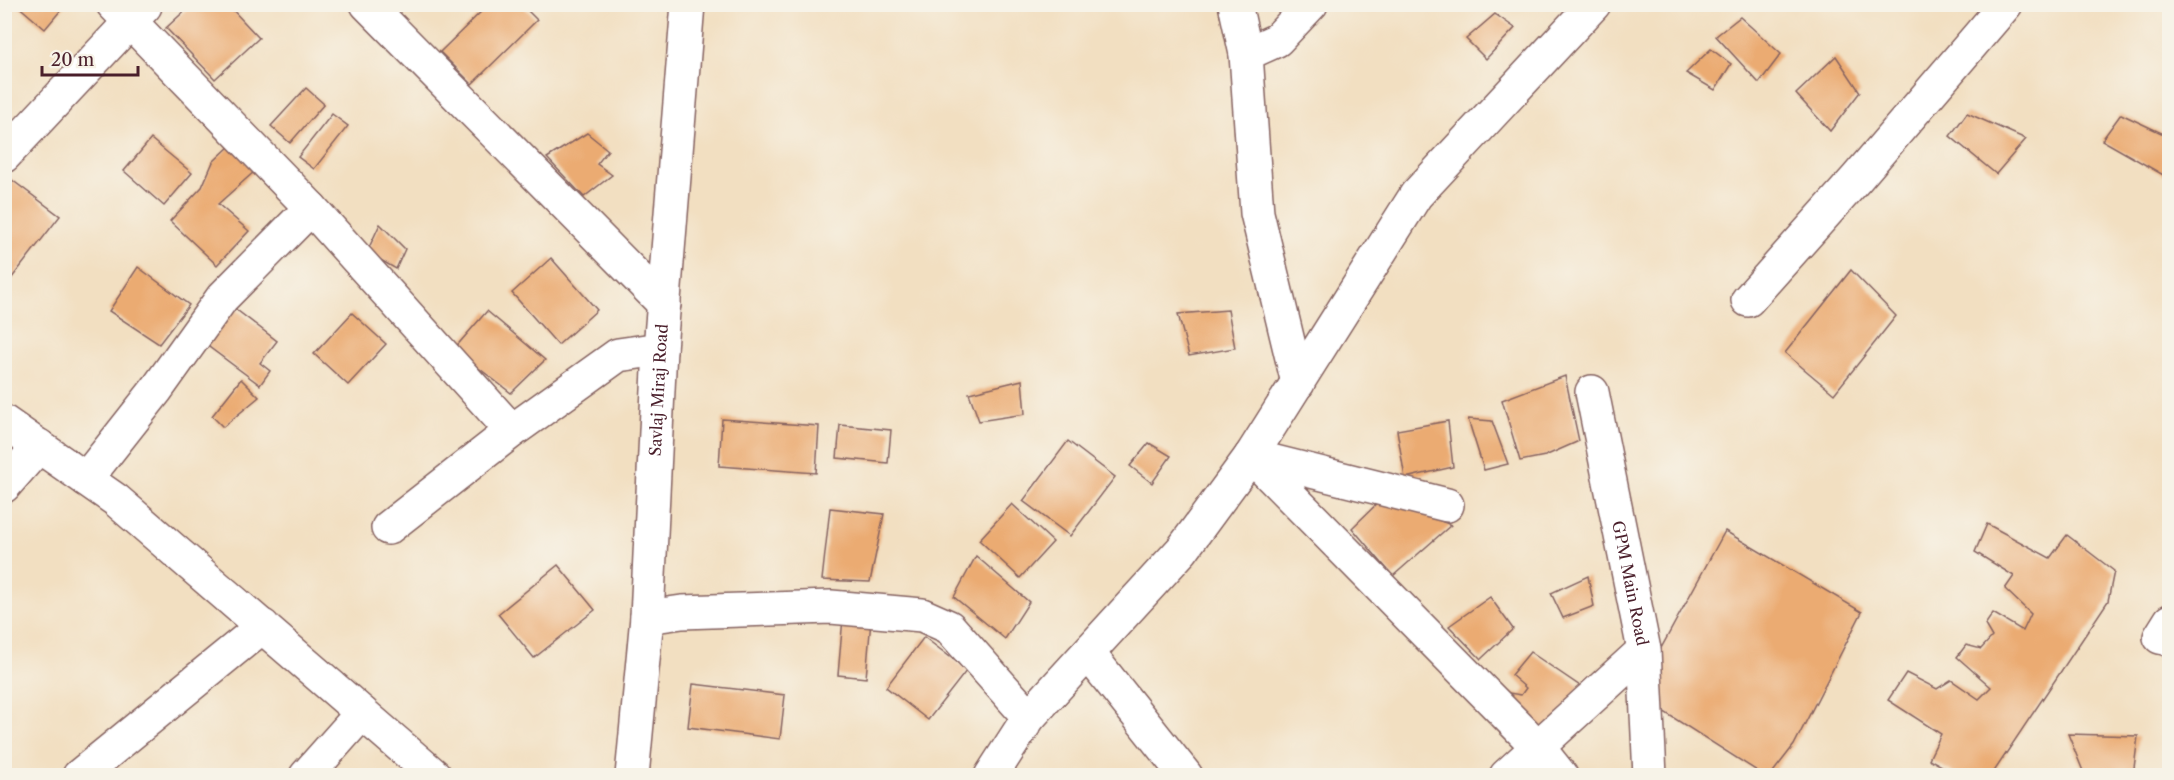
<svg xmlns="http://www.w3.org/2000/svg" width="2174" height="780" font-family="'Libre Caslon Text',serif">
<style>
.building{fill:#ebab72}
.lines{fill:none;stroke-linecap:round;stroke-linejoin:round}
.street-casing{stroke:#856260;stroke-width:36}
.street{stroke:#fff;stroke-width:33}
.labels{text-anchor:middle;dominant-baseline:central;stroke-width:6;stroke-linejoin:round;paint-order:stroke}
.street-label{font-size:16px;fill:#4a1f2b;stroke:#f7f3e8}
</style>
<rect width="100%" height="100%" fill="#f7f3e8"/>
<filter id="ink" filterUnits="userSpaceOnUse"><feTurbulence type="fractalNoise" baseFrequency=".0167" numOctaves="2"/><feDisplacementMap in="SourceGraphic" scale="12" xChannelSelector="R" yChannelSelector="G"/><feConvolveMatrix kernelMatrix="1 2 1 2 8 2 1 2 1" color-interpolation-filters="sRGB"/></filter>
<filter id="wash" filterUnits="userSpaceOnUse"><feTurbulence type="fractalNoise" baseFrequency=".008" numOctaves="4" result="noise"/><feDisplacementMap in="SourceGraphic" scale="24" xChannelSelector="R" yChannelSelector="G"/><feGaussianBlur stdDeviation="1.35" result="paint"/><feColorMatrix in="noise" values="0 0 0 0 0 0 0 0 0 0 0 0 0 0 0 0 0 1.4 0 .05"/><feComposite in="paint" operator="in"/></filter>
<g filter="url(#wash)">
<rect width="100%" height="100%" fill="#f2dfc1"/>
<g id="blocks">
<g class="building">
<path d="M 16,4 L 66,4 L 45,29 Z"/>
<path d="M 489,4 L 521,4 L 537,20 L 472,84 L 440,52 Z"/>
<path d="M 191,5 L 228,5 L 259,38 L 215,79 L 166,28 Z"/>
<path d="M 1495,14 L 1515,28 L 1486,59 L 1466,39 Z"/>
<path d="M 1740,17 L 1781,54 L 1759,83 L 1716,36 Z"/>
<path d="M 1711,49 L 1731,64 L 1715,90 L 1686,73 Z"/>
<path d="M 1836,56 L 1860,92 L 1830,131 L 1796,94 Z"/>
<path d="M 306,88 L 324,104 L 290,143 L 271,126 Z"/>
<path d="M 1967,113 L 2026,139 L 1996,174 L 1950,136 Z"/>
<path d="M 332,114 L 348,126 L 314,169 L 298,157 Z"/>
<path d="M 2121,114 L 2170,137 L 2170,168 L 2165,176 L 2102,140 Z"/>
<path d="M 587,133 L 608,150 L 597,164 L 612,175 L 584,197 L 547,158 Z"/>
<path d="M 151,139 L 192,173 L 164,206 L 124,171 Z"/>
<path d="M 231,145 L 255,171 L 218,204 L 249,231 L 217,265 L 170,221 L 202,187 L 213,162 Z"/>
<path d="M 4,174 L 60,216 L 4,288 Z"/>
<path d="M 380,224 L 405,249 L 396,269 L 367,252 Z"/>
<path d="M 551,258 L 597,310 L 558,345 L 512,293 Z"/>
<path d="M 138,267 L 189,305 L 159,344 L 109,311 Z"/>
<path d="M 1851,270 L 1896,316 L 1834,394 L 1785,353 Z"/>
<path d="M 229,304 L 277,341 L 260,363 L 270,371 L 260,385 L 201,341 Z"/>
<path d="M 1228,310 L 1235,348 L 1189,356 L 1178,314 Z"/>
<path d="M 487,311 L 545,360 L 511,393 L 454,349 Z"/>
<path d="M 352,313 L 386,344 L 348,385 L 314,354 Z"/>
<path d="M 1565,376 L 1579,441 L 1545,456 L 1520,461 L 1502,400 Z"/>
<path d="M 241,379 L 259,397 L 223,427 L 212,416 Z"/>
<path d="M 1022,380 L 1025,414 L 979,421 L 969,393 Z"/>
<path d="M 722,419 L 819,426 L 816,473 L 719,466 Z"/>
<path d="M 1468,419 L 1492,421 L 1508,464 L 1484,470 Z"/>
<path d="M 1448,421 L 1453,467 L 1405,478 L 1397,430 Z"/>
<path d="M 840,425 L 891,430 L 888,463 L 837,458 Z"/>
<path d="M 1068,441 L 1115,477 L 1070,536 L 1023,501 Z"/>
<path d="M 1149,443 L 1171,456 L 1152,483 L 1130,466 Z"/>
<path d="M 1383,498 L 1451,525 L 1393,576 L 1352,528 Z"/>
<path d="M 1012,504 L 1053,542 L 1020,578 L 979,540 Z"/>
<path d="M 830,508 L 884,514 L 870,582 L 822,580 Z"/>
<path d="M 1987,524 L 2050,558 L 2067,535 L 2114,571 L 2108,601 L 1991,776 L 1964,776 L 1956,774 L 1929,759 L 1941,734 L 1888,700 L 1906,673 L 1937,689 L 1951,680 L 1979,699 L 1991,687 L 1957,657 L 1966,645 L 1981,649 L 1992,637 L 1985,625 L 1993,613 L 2023,631 L 2031,614 L 2005,589 L 2014,576 L 1975,552 Z"/>
<path d="M 1725,531 L 1862,612 L 1794,745 L 1770,776 L 1765,776 L 1636,694 Z"/>
<path d="M 976,556 L 1029,602 L 1005,639 L 954,597 Z"/>
<path d="M 558,565 L 595,610 L 534,658 L 498,614 Z"/>
<path d="M 1588,576 L 1594,606 L 1563,618 L 1551,593 Z"/>
<path d="M 1490,597 L 1513,629 L 1481,659 L 1449,626 Z"/>
<path d="M 843,618 L 871,620 L 866,678 L 838,675 Z"/>
<path d="M 924,637 L 967,670 L 928,720 L 886,687 Z"/>
<path d="M 1530,652 L 1580,686 L 1549,730 L 1498,707 L 1503,692 L 1521,695 L 1526,688 L 1511,675 Z"/>
<path d="M 693,684 L 785,695 L 780,739 L 688,727 Z"/>
<path d="M 2068,734 L 2138,736 L 2133,776 L 2085,776 Z"/>
</g>
</g>
</g>
<g filter="url(#ink)">
<use href="#blocks" fill-opacity="0" stroke="#856260" stroke-width="1.5"/>
<g class="lines">
<defs>
<g id="street">
<path d="M 113,4 L 311,208 L 512,431"/>
<path d="M 367,4 L 664,304"/>
<path d="M 1235,4 L 1246,54 L 1257,213 L 1298,383"/>
<path d="M 1246,54 L 1277,40 L 1311,4"/>
<path d="M 4,156 L 145,6"/>
<path d="M 1748,300 L 1857,178 L 2006,4"/>
<path id="s1" d="M 1592,392 L 1644,650 L 1650,776"/>
<path d="M 4,422 L 116,500 L 435,776"/>
<path d="M 1251,456 L 1537,746 L 1561,776"/>
<path d="M 1251,456 L 1447,505"/>
<path d="M 86,479 L 157,389 L 222,298 L 311,208"/>
<path d="M 4,486 L 39,446"/>
<path d="M 388,528 L 512,431 L 618,355 L 660,349"/>
<path d="M 647,617 L 682,612 L 831,607 L 922,615 L 949,627 L 1029,717"/>
<path d="M 2170,621 L 2160,637 L 2170,639"/>
<path d="M 1088,653 L 1186,776"/>
<path d="M 79,776 L 263,626"/>
<path d="M 306,776 L 362,713"/>
<path id="s2" d="M 632,776 L 647,617 L 660,349 L 688,4"/>
<path d="M 991,776 L 1029,717 L 1182,550 L 1251,456 L 1416,195 L 1594,4"/>
<path d="M 1506,776 L 1644,650"/>
</g>
</defs>
<use href="#street" class="street-casing"/>
<use href="#street" class="street"/>
</g>
</g>
<g class="labels">
<g class="street-label">
<text stroke="none"><textPath href="#s2" startOffset="387">Savlaj Miraj Road</textPath></text>
<text stroke="none"><textPath href="#s1" startOffset="195">GPM Main Road</textPath></text>
</g>
</g>
<rect width="2174" height="780" fill="none" stroke="#f7f3e8" stroke-width="24"/>
<path d="M42 66v9h96v-9" fill="none" stroke="#4a1f2b" stroke-width="3"/>
<text x="51" y="66" font-size="18" fill="#4a1f2b" stroke="#f7f3e8" stroke-width="4.5" paint-order="stroke">20 m</text>
</svg>
